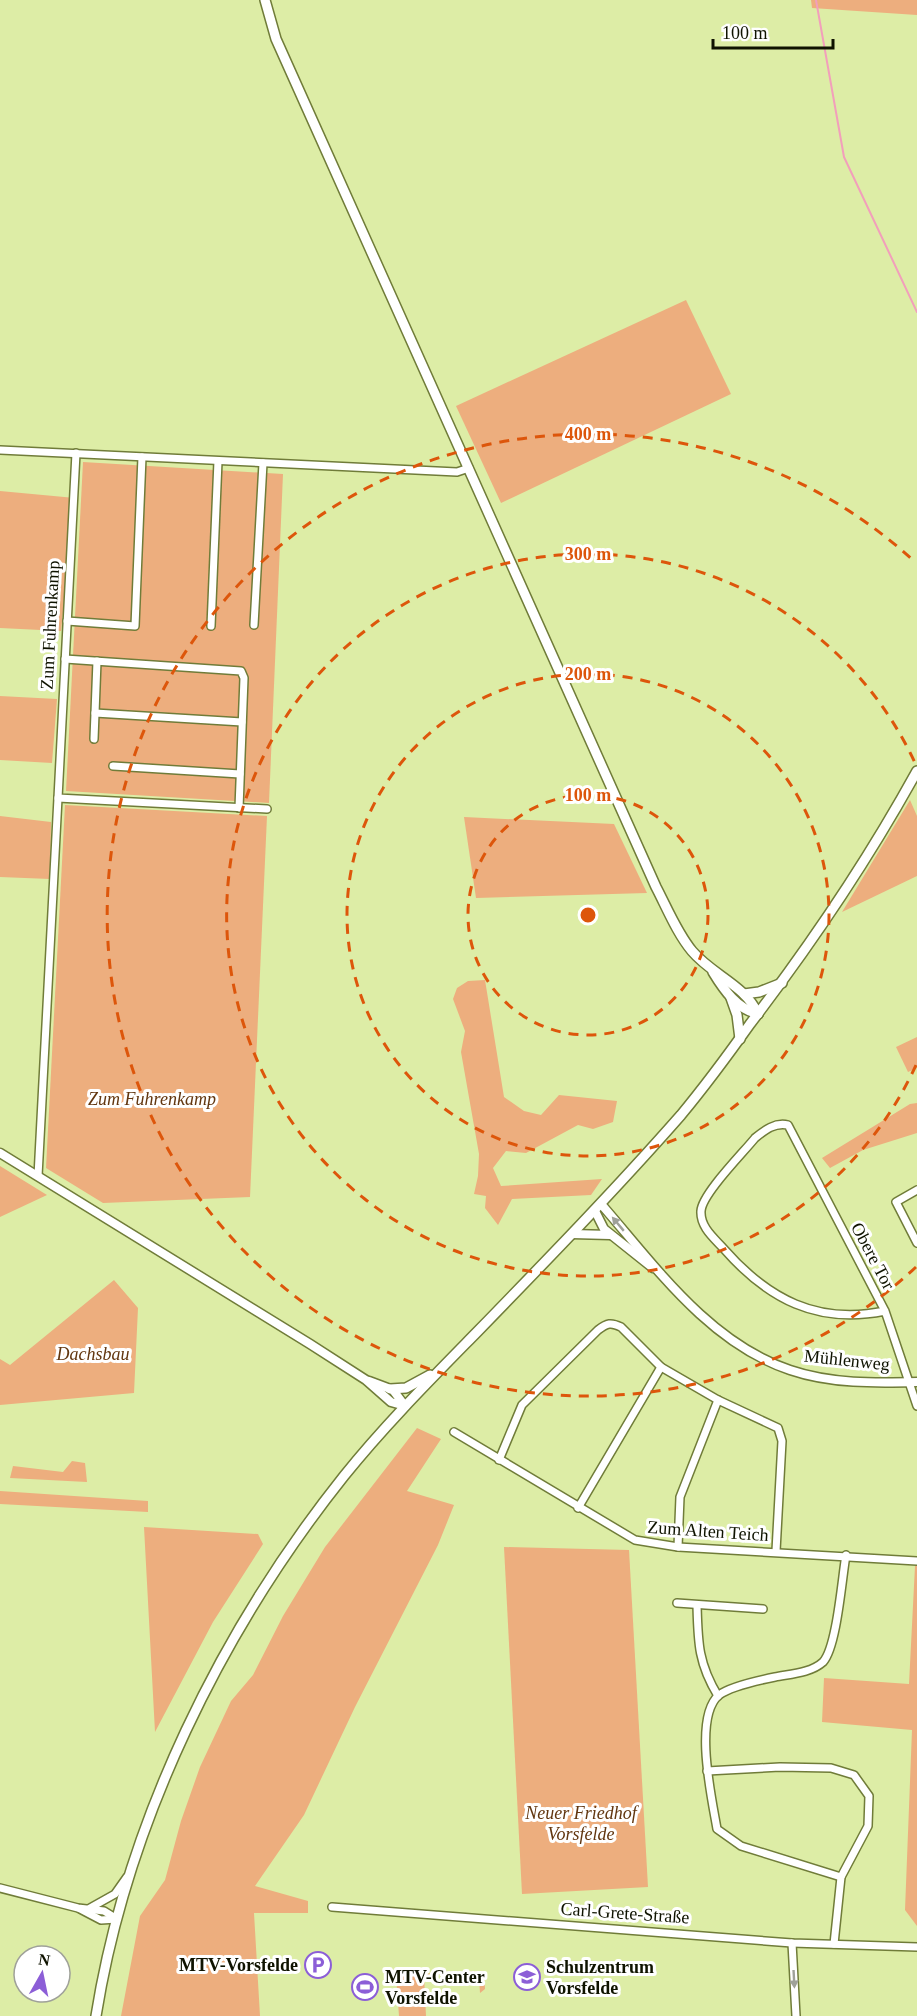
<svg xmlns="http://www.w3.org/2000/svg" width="917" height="2016" font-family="'Times New Roman',serif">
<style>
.green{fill:#edae7e}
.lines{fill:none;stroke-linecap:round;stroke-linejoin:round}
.stream{stroke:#f29fbb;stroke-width:2}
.minor-casing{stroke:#707c39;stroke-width:10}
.tertiary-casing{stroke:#707c39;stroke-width:11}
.secondary-casing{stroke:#707c39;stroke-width:12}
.minor{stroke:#fff;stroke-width:7}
.tertiary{stroke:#fff;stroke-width:8}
.secondary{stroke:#fff;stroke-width:9}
.oneway{fill:#9fa199}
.ring{fill:none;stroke:#dd560b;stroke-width:3;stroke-dasharray:10 8}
.labels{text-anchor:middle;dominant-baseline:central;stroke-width:6;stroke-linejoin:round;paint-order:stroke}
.street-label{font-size:18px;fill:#0f1300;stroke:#fff}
.park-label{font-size:18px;font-style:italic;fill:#62360f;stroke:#fff}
.poi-label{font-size:18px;font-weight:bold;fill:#0f1300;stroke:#fff;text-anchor:start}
.centre{fill:#dd560b;stroke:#fff;stroke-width:3}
.ring-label{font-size:18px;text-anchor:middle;font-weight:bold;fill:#dd560b;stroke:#fff;stroke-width:6;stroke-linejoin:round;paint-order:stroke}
</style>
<rect width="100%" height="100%" fill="#ddeda6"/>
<g class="green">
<path d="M 811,0 L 917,0 L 917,15 L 812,8 Z"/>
<path d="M 686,300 L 731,394 L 501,503 L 456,406 Z"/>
<path d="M 83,462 L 283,474 L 269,803 L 66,791 Z"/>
<path d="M 0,491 L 75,498 L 61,631 L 0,628 Z"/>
<path d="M 0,696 L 57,699 L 52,763 L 0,760 Z"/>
<path d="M 910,800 L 917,816 L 917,876 L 842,912 Z"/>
<path d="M 65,805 L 267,816 L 250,1197 L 103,1203 L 46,1168 Z"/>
<path d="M 0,816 L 51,822 L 50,879 L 0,877 Z"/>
<path d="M 464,817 L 614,824 L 647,893 L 476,898 Z"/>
<path d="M 485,980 L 504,1097 L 524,1111 L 541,1115 L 559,1095 L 617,1101 L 613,1122 L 593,1129 L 578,1125 L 526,1153 L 506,1151 L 493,1168 L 501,1186 L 602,1179 L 591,1195 L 512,1199 L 498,1225 L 485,1208 L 486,1196 L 474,1194 L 478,1176 L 479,1154 L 461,1052 L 465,1031 L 453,999 L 457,988 L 468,981 Z"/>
<path d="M 917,1037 L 917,1068 L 908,1072 L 896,1047 Z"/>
<path d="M 917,1103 L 917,1133 L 863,1150 L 830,1168 L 822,1158 L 910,1104 Z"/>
<path d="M 0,1166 L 47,1195 L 0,1217 Z"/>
<path d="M 114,1280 L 138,1308 L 134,1393 L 0,1405 L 0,1359 L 10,1365 Z"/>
<path d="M 417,1428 L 441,1439 L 407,1491 L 454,1505 L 438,1545 L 355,1707 L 304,1815 L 255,1886 L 308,1901 L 308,1913 L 254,1913 L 260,2016 L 121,2016 L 140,1916 L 165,1880 L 181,1821 L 200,1767 L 231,1701 L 253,1675 L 283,1616 L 325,1547 Z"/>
<path d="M 72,1461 L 85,1463 L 87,1482 L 10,1478 L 13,1466 L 63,1472 Z"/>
<path d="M 0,1491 L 148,1501 L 148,1512 L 0,1504 Z"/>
<path d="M 144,1527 L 258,1534 L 263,1544 L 213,1622 L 155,1732 Z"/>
<path d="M 504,1547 L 629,1550 L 648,1887 L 522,1894 Z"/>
<path d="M 915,1566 L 917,1566 L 917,1926 L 905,1910 L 912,1730 L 822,1722 L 824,1678 L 909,1684 Z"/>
<path d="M 484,1971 L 485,1989 L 480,1993 L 479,1978 L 475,1978 L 474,1973 L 424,1975 L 426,2016 L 399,2016 L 396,1975 Z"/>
</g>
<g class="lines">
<path class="stream" d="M 816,0 L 844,157 L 917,312"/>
<defs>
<g id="minor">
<path d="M 0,450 L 457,472 L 469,468"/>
<path d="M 76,453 L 58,798 L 267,809"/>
<path d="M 67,621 L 135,626 L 142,457"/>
<path d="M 254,625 L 263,463"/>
<path d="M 211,626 L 218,461"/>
<path d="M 65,659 L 241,671 L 244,678 L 239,808"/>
<path d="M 95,713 L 242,722"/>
<path d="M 94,739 L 97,661"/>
<path d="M 113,766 L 240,774"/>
<path d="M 38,1176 L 58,798"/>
<path d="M 917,1190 L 896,1202 L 917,1243"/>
<path d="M 885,1311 C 817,1325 768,1299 724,1249 C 714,1238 700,1227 701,1211 C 702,1194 743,1153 755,1138 C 765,1130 775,1122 788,1125 L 885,1311 L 917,1406"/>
<path d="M 454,1432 L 635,1540 L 678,1547 L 917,1561"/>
<path d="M 499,1460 L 522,1405 L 598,1330 C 607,1323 611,1322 621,1327 L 661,1367 L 718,1400 L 778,1428 L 782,1441 L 776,1551"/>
<path d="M 578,1508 L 661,1367"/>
<path d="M 678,1547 L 680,1497 L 718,1400"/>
<path d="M 677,1603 L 763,1609"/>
<path d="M 697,1605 C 698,1642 698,1663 718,1696"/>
<path d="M 707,1771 L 780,1767 L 831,1768 L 854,1775 L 869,1796 L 868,1826 L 841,1877 L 834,1944"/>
<path d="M 841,1877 L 741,1846 L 717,1829 C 712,1799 693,1717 719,1695 C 731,1686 760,1680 775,1677 C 790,1674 811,1673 823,1662 C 837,1647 842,1577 846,1555"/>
<path d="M 0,1888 L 78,1908 L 104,1911 L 117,1919"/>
<path d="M 332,1907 L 792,1943 L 917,1947"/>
<path d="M 90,1908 L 115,1894 L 127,1877"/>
<path d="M 80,1909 L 101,1920 L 117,1919"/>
<path d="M 792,1943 L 796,2016"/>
</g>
<g id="tertiary">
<path d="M 0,1153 L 310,1344 L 366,1380 L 391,1402 L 405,1406"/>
<path d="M 601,1204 C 655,1266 709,1343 790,1370 C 831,1384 875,1383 917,1382"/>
<path d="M 595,1211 L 604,1229 L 653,1268"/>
<path d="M 572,1234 L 610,1235"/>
<path d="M 369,1381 L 393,1390 L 405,1406"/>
</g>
<g id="secondary">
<path d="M 265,0 L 276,39 L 656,887 C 667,908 677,933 692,951 C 712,975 745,985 758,1014"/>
<path d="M 713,972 C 724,990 737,1009 758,1014"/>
<path d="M 744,994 L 759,992 L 782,983"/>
<path d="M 731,998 L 737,1015 L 740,1039"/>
<path d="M 390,1389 L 406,1388 L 430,1375"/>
<path d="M 96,2016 C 127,1822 222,1629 344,1476 C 385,1425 432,1378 478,1331 C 547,1260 616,1189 681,1115 C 705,1086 728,1055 750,1024 C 812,943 868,860 917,771"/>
</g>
</defs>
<use href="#minor" class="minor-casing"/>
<use href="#tertiary" class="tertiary-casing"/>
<use href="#secondary" class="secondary-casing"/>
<use href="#minor" class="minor"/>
<use href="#tertiary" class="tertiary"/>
<use href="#secondary" class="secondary"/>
</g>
<defs><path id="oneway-solid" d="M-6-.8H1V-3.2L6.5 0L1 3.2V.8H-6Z" transform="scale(1.5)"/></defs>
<g class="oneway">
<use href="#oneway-solid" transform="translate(618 1224) rotate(-130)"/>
<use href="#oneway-solid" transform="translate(794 1979) rotate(87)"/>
</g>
<g class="ring">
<circle cx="588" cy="915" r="120"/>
<circle cx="588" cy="915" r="241"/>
<path d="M916 1065A361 361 0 1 1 916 765"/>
<path d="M916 1267A481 481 0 1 1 916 563"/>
</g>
<defs>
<symbol id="parking-ring" viewBox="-11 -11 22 22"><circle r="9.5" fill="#fff" stroke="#8c5ed7" stroke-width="1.5"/><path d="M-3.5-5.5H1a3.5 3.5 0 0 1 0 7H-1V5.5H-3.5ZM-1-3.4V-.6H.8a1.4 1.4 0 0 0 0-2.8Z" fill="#8c5ed7"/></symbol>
<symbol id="school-ring" viewBox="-11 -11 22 22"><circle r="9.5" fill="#fff" stroke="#8c5ed7" stroke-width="1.5"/><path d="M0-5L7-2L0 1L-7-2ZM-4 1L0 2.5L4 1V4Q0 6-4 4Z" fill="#8c5ed7"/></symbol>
<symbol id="stadium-ring" viewBox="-11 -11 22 22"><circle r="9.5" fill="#fff" stroke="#8c5ed7" stroke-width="1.5"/><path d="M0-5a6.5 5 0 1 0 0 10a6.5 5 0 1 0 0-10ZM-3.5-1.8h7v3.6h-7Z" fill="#8c5ed7"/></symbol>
</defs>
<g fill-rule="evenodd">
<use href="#parking-ring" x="303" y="1950" width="30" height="30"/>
<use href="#school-ring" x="512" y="1962" width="30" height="30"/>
<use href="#stadium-ring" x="350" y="1972" width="30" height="30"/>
</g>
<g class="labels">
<g class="street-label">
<text transform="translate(50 625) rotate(-87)">Zum Fuhrenkamp</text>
<text transform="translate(873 1256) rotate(62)">Obere Tor</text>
<text transform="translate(847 1360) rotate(6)">Mühlenweg</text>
<text transform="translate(708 1531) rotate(4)">Zum Alten Teich</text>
<text transform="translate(625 1913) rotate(4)">Carl-Grete-Straße</text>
</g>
<g class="park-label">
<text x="152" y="1099">Zum Fuhrenkamp</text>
<text x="93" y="1354">Dachsbau</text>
<text x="581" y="1813">Neuer Friedhof<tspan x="581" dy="21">Vorsfelde</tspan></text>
</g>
<g class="poi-label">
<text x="298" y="1965" text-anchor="end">MTV-Vorsfelde</text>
<text x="546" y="1967">Schulzentrum<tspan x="546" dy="21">Vorsfelde</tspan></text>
<text x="385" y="1977">MTV-Center<tspan x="385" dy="21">Vorsfelde</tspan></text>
</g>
</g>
<circle cx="588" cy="915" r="9" class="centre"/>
<g class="ring-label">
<text x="588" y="440">400 m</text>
<text x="588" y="560">300 m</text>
<text x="588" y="680">200 m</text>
<text x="588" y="801">100 m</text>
</g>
<g transform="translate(42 1974) rotate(9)"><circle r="28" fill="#ffffff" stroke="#9fa199" stroke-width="1.5"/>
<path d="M0-4.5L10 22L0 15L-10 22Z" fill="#8c5ed7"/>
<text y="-9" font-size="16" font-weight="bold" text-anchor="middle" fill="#0f1300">N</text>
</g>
<path d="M713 39v9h120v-9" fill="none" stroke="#0f1300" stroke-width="3"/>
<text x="722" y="39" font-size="18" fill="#0f1300" stroke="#ffffff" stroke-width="4.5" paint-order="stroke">100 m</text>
</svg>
